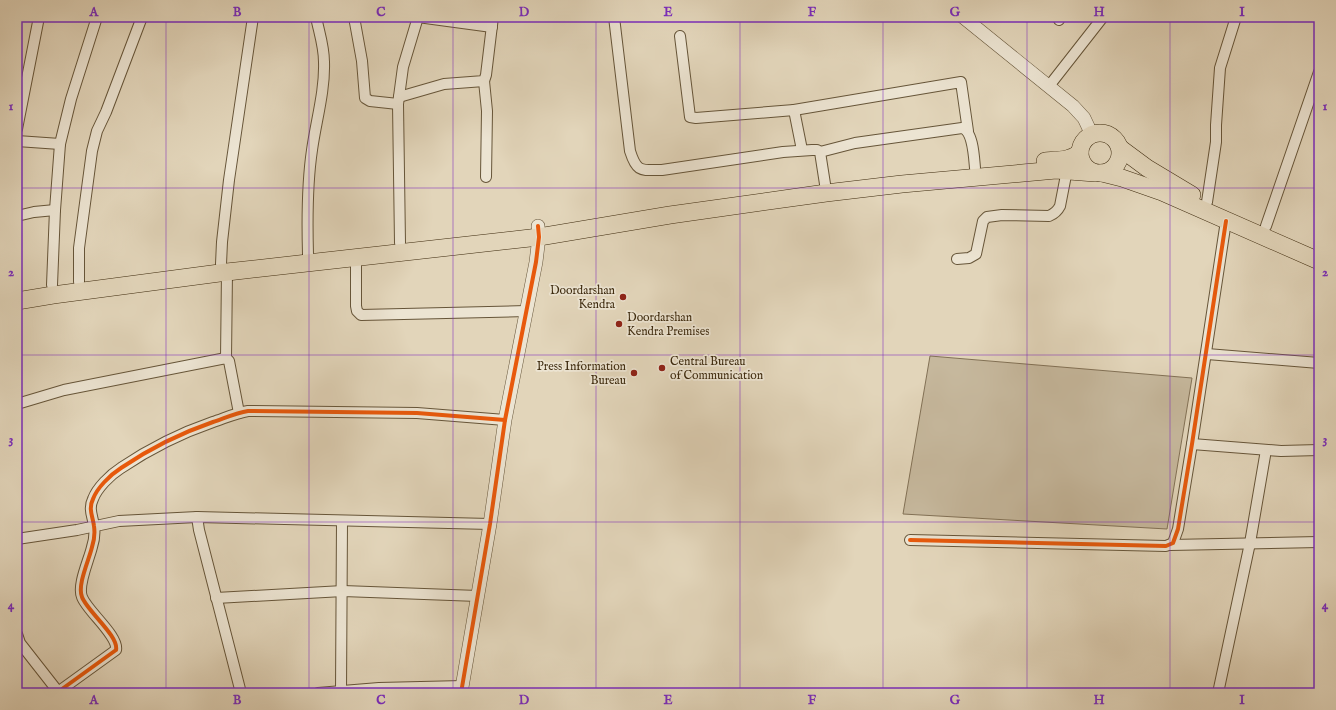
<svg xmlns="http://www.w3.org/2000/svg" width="1336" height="710" font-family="'IM FELL English',serif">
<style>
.green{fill:#c6b89d;stroke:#827156}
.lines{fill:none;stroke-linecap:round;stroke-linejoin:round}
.minor-casing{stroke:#665539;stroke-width:12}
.tertiary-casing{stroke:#665539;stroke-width:14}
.primary-casing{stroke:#3d2a0e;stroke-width:18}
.minor{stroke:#ece4d2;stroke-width:10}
.tertiary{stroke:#ece4d2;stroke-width:13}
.primary{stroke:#e2d5ba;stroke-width:17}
.cycleway-casing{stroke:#ece4d2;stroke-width:6}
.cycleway{stroke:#e8590c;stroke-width:4}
.grid{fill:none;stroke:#7b2cbf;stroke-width:1;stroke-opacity:0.55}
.poi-dot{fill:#8f2418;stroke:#ece4d2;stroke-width:1.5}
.labels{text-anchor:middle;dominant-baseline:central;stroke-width:3.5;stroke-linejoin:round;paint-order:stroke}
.poi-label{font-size:12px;fill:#3d2a0e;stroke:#ece4d2;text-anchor:end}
.neatline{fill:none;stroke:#7b2cbf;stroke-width:1.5}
.grid-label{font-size:13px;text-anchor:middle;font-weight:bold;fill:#7b2cbf}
</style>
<rect width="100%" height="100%" fill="#e2d5ba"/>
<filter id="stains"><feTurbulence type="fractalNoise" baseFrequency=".005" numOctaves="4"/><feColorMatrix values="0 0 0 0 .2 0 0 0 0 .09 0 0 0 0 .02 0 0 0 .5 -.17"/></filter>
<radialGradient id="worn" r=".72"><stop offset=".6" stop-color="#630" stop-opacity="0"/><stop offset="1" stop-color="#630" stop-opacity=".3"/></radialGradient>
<path class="green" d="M 930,356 L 1192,378 L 1167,529 L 903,514 Z"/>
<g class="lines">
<defs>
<g id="minor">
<path d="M 354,17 L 362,61 L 365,98 L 370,101 L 398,104"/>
<path d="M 418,17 L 492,27"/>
<path d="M 614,17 L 630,151 C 637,173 641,170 662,170 L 783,152 L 812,150 L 817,150 L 820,152 L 825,184"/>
<path d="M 1058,17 L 1059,20"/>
<path d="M 680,36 L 690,117 L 696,118 L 794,110 L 802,150"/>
<path d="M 484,81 L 487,111 L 486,177"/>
<path d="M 1049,86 L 1103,17"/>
<path d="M 399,97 L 444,84 L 484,81 L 486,75 L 493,17"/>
<path d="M 794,110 L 961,82 L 968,131"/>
<path d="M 17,129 L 39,17"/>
<path d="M 17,141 L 60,144"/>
<path d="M 820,152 L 855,143 L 962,128 C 973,131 974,157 975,168"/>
<path d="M 1207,202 L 1216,142 L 1216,125 L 1220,68 L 1236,17"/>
<path d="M 17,216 L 34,212 L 55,210"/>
<path d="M 1266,226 L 1319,72"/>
<path d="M 400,243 L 398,104 L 403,67 L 418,17"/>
<path d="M 308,254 C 307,219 307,184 312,150 C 316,121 325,91 324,62 C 324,46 319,32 316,17"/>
<path d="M 356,257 L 356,306 L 357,311 L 361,315 L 526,311"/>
<path d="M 957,259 L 969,258 L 976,254 L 983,221 L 987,217 L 1002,215 L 1049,216 C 1054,214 1057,212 1060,206 L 1067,170"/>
<path d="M 221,264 L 222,242 L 229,180 L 253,17"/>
<path d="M 79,282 L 79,248 L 92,151 L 97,131 L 106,112 L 142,17"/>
<path d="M 52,285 L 55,210 L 60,144 L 71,99 L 97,17"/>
<path d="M 1207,354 L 1319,363"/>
<path d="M 226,358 L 227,272"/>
<path d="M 17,404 L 64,390 L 226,358 L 229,361 L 239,413"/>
<path d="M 1192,444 L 1281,451 L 1319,450"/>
<path d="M 197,517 L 199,530 L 241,693"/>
<path d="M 17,539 L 77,530 L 119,521 L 197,517 L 490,524"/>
<path d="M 910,540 L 1166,546 L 1173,543 L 1178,529 L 1192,444 L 1226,221"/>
<path d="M 1170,545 L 1319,542"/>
<path d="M 216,598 L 343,591 L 478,596"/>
<path d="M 17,634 L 20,643 L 56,689 L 60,692"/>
<path d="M 341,691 L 342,521"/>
<path d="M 59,693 L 62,689 L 116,650 C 119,636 87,611 82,597 C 77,585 89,560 92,547 C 94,541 95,533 94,526 C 93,517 88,509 93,499 C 97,488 110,475 121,468 C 149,449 181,433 213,422 C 225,418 236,413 248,411 L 417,413 L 505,420"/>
<path d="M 318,693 L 379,688 L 463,686"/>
<path d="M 1218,693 L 1250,543 L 1266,450"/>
</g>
<g id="tertiary">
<path d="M 963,17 L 1073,106 L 1084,118 L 1092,135"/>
<path d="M 461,693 L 490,524 L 505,420 L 536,262 L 539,237 L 538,226"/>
</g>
<g id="primary">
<circle cx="1100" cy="153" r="20"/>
<path d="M 1120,148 L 1147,168 L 1192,195"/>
<path d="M 1045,161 C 1057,160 1071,161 1080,152"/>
<path d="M 1102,173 L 1122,178 L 1162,192 L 1319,261"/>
<path d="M 17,301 L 53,295 L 227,272 L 539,237 L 670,215 L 826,193 L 902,184 L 1056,170 L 1095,173"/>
</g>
</defs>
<use href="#minor" class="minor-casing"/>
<use href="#tertiary" class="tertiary-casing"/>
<use href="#primary" class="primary-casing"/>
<use href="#minor" class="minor"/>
<use href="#tertiary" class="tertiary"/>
<use href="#primary" class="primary"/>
<defs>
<g id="cycleway">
<path d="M 910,540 L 1166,546 L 1173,543 L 1178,529 L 1192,444 L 1226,221"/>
<path d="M 59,693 L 62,689 L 116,650 C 119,636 87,611 82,597 C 77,585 89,560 92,547 C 94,541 95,533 94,526 C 93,517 88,509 93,499 C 97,488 110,475 121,468 C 149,449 181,433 213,422 C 225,418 236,413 248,411 L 417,413 L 505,420"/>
<path d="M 461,693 L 490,524 L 505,420 L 536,262 L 539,237 L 538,226"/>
</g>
</defs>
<use href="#cycleway" class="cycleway-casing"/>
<use href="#cycleway" class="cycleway"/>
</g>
<path class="grid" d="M 166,17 L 166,693M 309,17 L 309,693M 453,17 L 453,693M 596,17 L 596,693M 740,17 L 740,693M 883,17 L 883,693M 1027,17 L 1027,693M 1170,17 L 1170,693M 17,188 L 1319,188M 17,355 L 1319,355M 17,522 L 1319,522"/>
<g class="poi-dot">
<circle cx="623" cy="297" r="4"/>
<circle cx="619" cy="324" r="4"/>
<circle cx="662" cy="368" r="4"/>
<circle cx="634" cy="373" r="4"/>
</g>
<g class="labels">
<g class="poi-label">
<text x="615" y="290">Doordarshan<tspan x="615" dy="14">Kendra</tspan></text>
<text x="627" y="317" text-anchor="start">Doordarshan<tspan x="627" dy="14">Kendra Premises</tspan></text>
<text x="670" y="361" text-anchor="start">Central Bureau<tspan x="670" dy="14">of Communication</tspan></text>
<text x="626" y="366">Press Information<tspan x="626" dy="14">Bureau</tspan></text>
</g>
</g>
<rect width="1336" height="710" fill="none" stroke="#e2d5ba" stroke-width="44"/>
<rect x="22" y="22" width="1292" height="666" class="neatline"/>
<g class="grid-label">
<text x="94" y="16">A</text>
<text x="237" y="16">B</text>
<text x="381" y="16">C</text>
<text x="524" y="16">D</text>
<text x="668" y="16">E</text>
<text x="812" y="16">F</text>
<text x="955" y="16">G</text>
<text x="1099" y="16">H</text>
<text x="1242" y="16">I</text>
<text x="11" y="110">1</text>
<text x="1325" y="110">1</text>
<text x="11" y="276">2</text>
<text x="1325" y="276">2</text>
<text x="11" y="443">3</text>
<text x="1325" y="443">3</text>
<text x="11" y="609">4</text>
<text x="1325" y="609">4</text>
<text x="94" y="704">A</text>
<text x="237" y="704">B</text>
<text x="381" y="704">C</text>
<text x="524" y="704">D</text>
<text x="668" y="704">E</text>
<text x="812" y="704">F</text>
<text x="955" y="704">G</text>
<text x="1099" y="704">H</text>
<text x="1242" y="704">I</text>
</g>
<rect width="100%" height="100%" filter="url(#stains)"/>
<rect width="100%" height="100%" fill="url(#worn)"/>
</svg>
